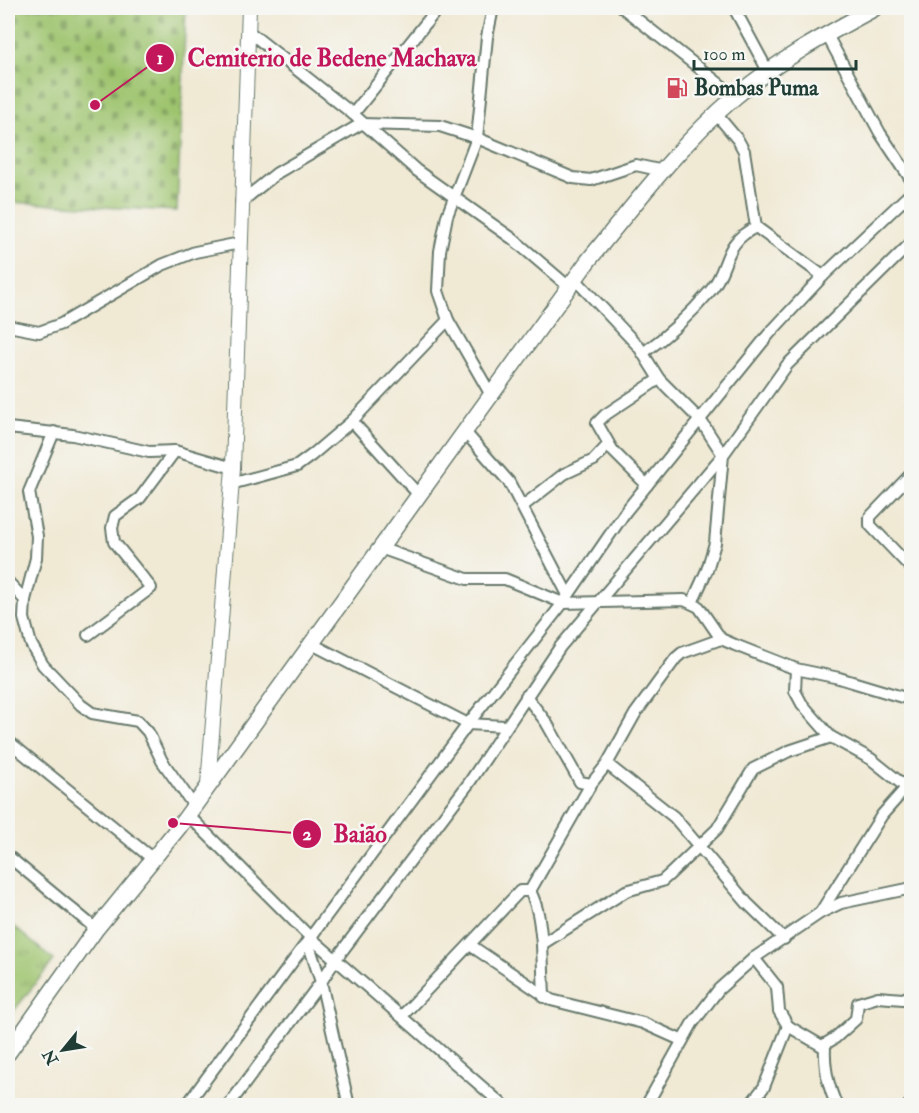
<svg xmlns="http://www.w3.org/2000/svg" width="919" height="1113" font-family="'IM FELL Double Pica',serif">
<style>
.grass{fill:url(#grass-tufts);stroke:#5e8051;stroke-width:1.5}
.cemetery{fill:url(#cemetery-stones);stroke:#5e8051;stroke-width:1.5}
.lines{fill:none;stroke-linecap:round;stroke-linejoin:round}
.minor-casing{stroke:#68796c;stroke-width:14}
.tertiary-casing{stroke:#68796c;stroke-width:16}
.secondary-casing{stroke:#68796c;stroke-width:18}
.minor{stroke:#fff;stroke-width:10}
.tertiary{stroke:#fff;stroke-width:14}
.secondary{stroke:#fff;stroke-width:15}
.labels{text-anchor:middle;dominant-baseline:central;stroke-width:5;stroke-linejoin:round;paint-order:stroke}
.poi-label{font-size:22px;font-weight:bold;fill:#1f3d34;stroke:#f6f6f2;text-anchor:start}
.leader{fill:none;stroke:#c2185b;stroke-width:2}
.callout-dot{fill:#c2185b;stroke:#f6f6f2;stroke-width:2}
.mark-label{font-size:18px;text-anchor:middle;font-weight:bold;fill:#fff}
.callout-label{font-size:24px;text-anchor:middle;font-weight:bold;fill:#c2185b;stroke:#f6f6f2;stroke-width:5;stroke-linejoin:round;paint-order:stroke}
</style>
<defs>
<pattern id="grass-tufts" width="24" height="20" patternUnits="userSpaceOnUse" patternTransform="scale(1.5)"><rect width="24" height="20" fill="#9ec46e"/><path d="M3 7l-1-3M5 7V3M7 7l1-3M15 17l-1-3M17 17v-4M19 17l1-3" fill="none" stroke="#80a05b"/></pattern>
<pattern id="cemetery-stones" width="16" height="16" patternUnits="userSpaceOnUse" patternTransform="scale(1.5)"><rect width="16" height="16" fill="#9ec46e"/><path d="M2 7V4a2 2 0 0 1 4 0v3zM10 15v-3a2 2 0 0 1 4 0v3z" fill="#80a05b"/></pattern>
</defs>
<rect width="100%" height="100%" fill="#f6f6f2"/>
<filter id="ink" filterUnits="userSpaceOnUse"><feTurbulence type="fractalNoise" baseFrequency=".0167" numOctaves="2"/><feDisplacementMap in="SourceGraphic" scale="12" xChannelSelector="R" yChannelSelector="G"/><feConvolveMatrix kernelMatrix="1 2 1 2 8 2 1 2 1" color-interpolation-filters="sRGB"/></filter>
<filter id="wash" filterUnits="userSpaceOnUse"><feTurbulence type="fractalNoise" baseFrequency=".008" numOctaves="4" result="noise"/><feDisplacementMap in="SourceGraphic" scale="24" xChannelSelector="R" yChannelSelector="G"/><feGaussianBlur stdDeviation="1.35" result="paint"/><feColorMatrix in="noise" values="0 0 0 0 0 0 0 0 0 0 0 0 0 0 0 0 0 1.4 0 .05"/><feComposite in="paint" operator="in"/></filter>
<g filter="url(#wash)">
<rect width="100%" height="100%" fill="#f0e9d4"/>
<path class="grass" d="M 8,922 L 54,960 L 8,1018 Z"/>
<path class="cemetery" d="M 8,8 L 186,8 L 177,211 L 8,202 Z"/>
</g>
<g filter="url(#ink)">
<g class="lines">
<defs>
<g id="minor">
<path d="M 623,8 L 736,97"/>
<path d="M 734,8 L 769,73"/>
<path d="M 248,31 L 353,114 L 416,170 L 513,239 L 569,287"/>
<path d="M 827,35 L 880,133 L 912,181"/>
<path d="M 353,114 L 438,8"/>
<path d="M 717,115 L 738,140 L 744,151 L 756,227"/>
<path d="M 241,202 L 277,173 L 361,124 L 440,126 L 477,138 L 573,178 L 591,180 L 636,165 L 663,171"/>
<path d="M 756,227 L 823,276"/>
<path d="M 575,279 L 639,347 L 659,379 L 701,421 L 723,455 L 715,543 L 707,570 L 692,603"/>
<path d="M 8,326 L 39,332 L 61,324 L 162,265 L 195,252 L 240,243"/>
<path d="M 643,353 C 669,335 691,314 711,290 C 730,267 722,243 756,227"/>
<path d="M 491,395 L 448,320 L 438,291 L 440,251 L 447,216 L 477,138 L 487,37 L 493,8"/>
<path d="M 352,421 L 418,494"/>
<path d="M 8,428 L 73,435 L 149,452 L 175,451 L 233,468"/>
<path d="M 464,431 L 509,482 L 568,595"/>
<path d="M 54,432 L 29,492 L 37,536 L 36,558 L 25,600 L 24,618 L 31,644 L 43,665 L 81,705 L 92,713 L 138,721 L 148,732 L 162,761 L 194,806"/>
<path d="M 912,473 L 870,517 L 870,525 L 912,569"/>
<path d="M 231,484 L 297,466 L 312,455 L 352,421 L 448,320"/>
<path d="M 647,485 L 613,451 L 597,423 L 605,415 L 659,379"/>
<path d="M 523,506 L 564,474 L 594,460 L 608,445"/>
<path d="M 380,548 L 467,579 L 505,579 L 563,603 L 684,600 L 699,607 L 721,639 L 735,645 L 796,669 L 839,678 L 912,700"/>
<path d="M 8,582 L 25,600"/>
<path d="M 88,635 L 151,588 L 114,542 L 112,528 L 115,516 L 140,498 L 175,451"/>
<path d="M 310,643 L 468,724 L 505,726"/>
<path d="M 796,669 L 795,691 L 802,704 L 831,737 L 871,759 L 912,792"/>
<path d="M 526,696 L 546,722 L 580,782 L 591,784 L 607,764 L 635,714 L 676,658 L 682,653 L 721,639"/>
<path d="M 8,741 L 154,860"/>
<path d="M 607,764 L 674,817 L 747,903 L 784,939"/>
<path d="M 188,815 L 311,938 L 504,1106"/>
<path d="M 8,856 L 96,929"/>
<path d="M 530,891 L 591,784"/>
<path d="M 820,913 L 882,815 L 905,789"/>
<path d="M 470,945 L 551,1000 L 643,1023 L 681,1040"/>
<path d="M 754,958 L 777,987 L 779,1011 L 788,1026 L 822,1046 L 835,1038 L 856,1019 L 858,1003 L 878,997 L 903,999 L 912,995"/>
<path d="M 544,997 L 542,944 L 626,891 L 662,881 L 670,874 L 717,829 L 753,769 L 789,751 L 831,737"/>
<path d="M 402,1016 L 520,891 L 530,891 C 539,908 540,925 542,944"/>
<path d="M 825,1045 C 824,1065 828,1087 837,1106"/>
<path d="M 186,1106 L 468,724 L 563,603 L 626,511 L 769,334 L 823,276 L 912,192"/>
<path d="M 228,1106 L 321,982 L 308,942"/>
<path d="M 349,1106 L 321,982 L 336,959 L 469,783 L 560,647 L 723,455 L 787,365 L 912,242"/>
<path d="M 646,1106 L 692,1024 L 719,989 L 754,958 L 820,913 L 841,903 L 912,888"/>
<path d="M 749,1106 L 764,1087 L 788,1026"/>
<path d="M 908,1106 L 912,1101"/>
</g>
<path id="tertiary" d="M 208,785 L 233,468 L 249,8"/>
<path id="secondary" d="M 8,1053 L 96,929 L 179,827 L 588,261 C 634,205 680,144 735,97 C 777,61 827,34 875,8"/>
</defs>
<use href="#minor" class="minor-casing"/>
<use href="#tertiary" class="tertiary-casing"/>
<use href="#secondary" class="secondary-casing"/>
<use href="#minor" class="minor"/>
<use href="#tertiary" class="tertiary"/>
<use href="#secondary" class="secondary"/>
</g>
</g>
<defs>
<symbol id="fuel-bare" viewBox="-9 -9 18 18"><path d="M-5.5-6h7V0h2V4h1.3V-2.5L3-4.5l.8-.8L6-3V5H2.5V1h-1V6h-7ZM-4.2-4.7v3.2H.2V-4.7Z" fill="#d1495b" stroke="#f6f6f2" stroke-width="2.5" paint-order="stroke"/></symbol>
</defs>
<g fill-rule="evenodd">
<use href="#fuel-bare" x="662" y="73" width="30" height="30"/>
</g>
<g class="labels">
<g class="poi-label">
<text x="694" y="88">Bombas Puma</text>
</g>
</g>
<path class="leader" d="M95 105L160 58M173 823L307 834"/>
<g class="callout-dot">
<circle cx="95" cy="105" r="6"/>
<circle cx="173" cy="823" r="6"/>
<circle cx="160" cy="58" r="15"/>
<circle cx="307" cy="834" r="15"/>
</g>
<g class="mark-label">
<text x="160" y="64">1</text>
<text x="307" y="840">2</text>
</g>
<g class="callout-label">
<text x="332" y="66">Cemiterio de Bedene Machava</text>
<text x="360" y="842">Baião</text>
</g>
<rect width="919" height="1113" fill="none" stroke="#f6f6f2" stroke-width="30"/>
<g transform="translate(63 1050) rotate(240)" stroke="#f6f6f2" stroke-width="4.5" paint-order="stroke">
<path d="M0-4.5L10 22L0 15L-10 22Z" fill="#1f3d34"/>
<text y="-9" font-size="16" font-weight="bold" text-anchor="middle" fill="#1f3d34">N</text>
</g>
<path d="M694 60v9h162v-9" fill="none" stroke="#1f3d34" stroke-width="3"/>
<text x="703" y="60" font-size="18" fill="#1f3d34" stroke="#f6f6f2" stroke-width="4.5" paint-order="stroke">100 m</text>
</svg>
